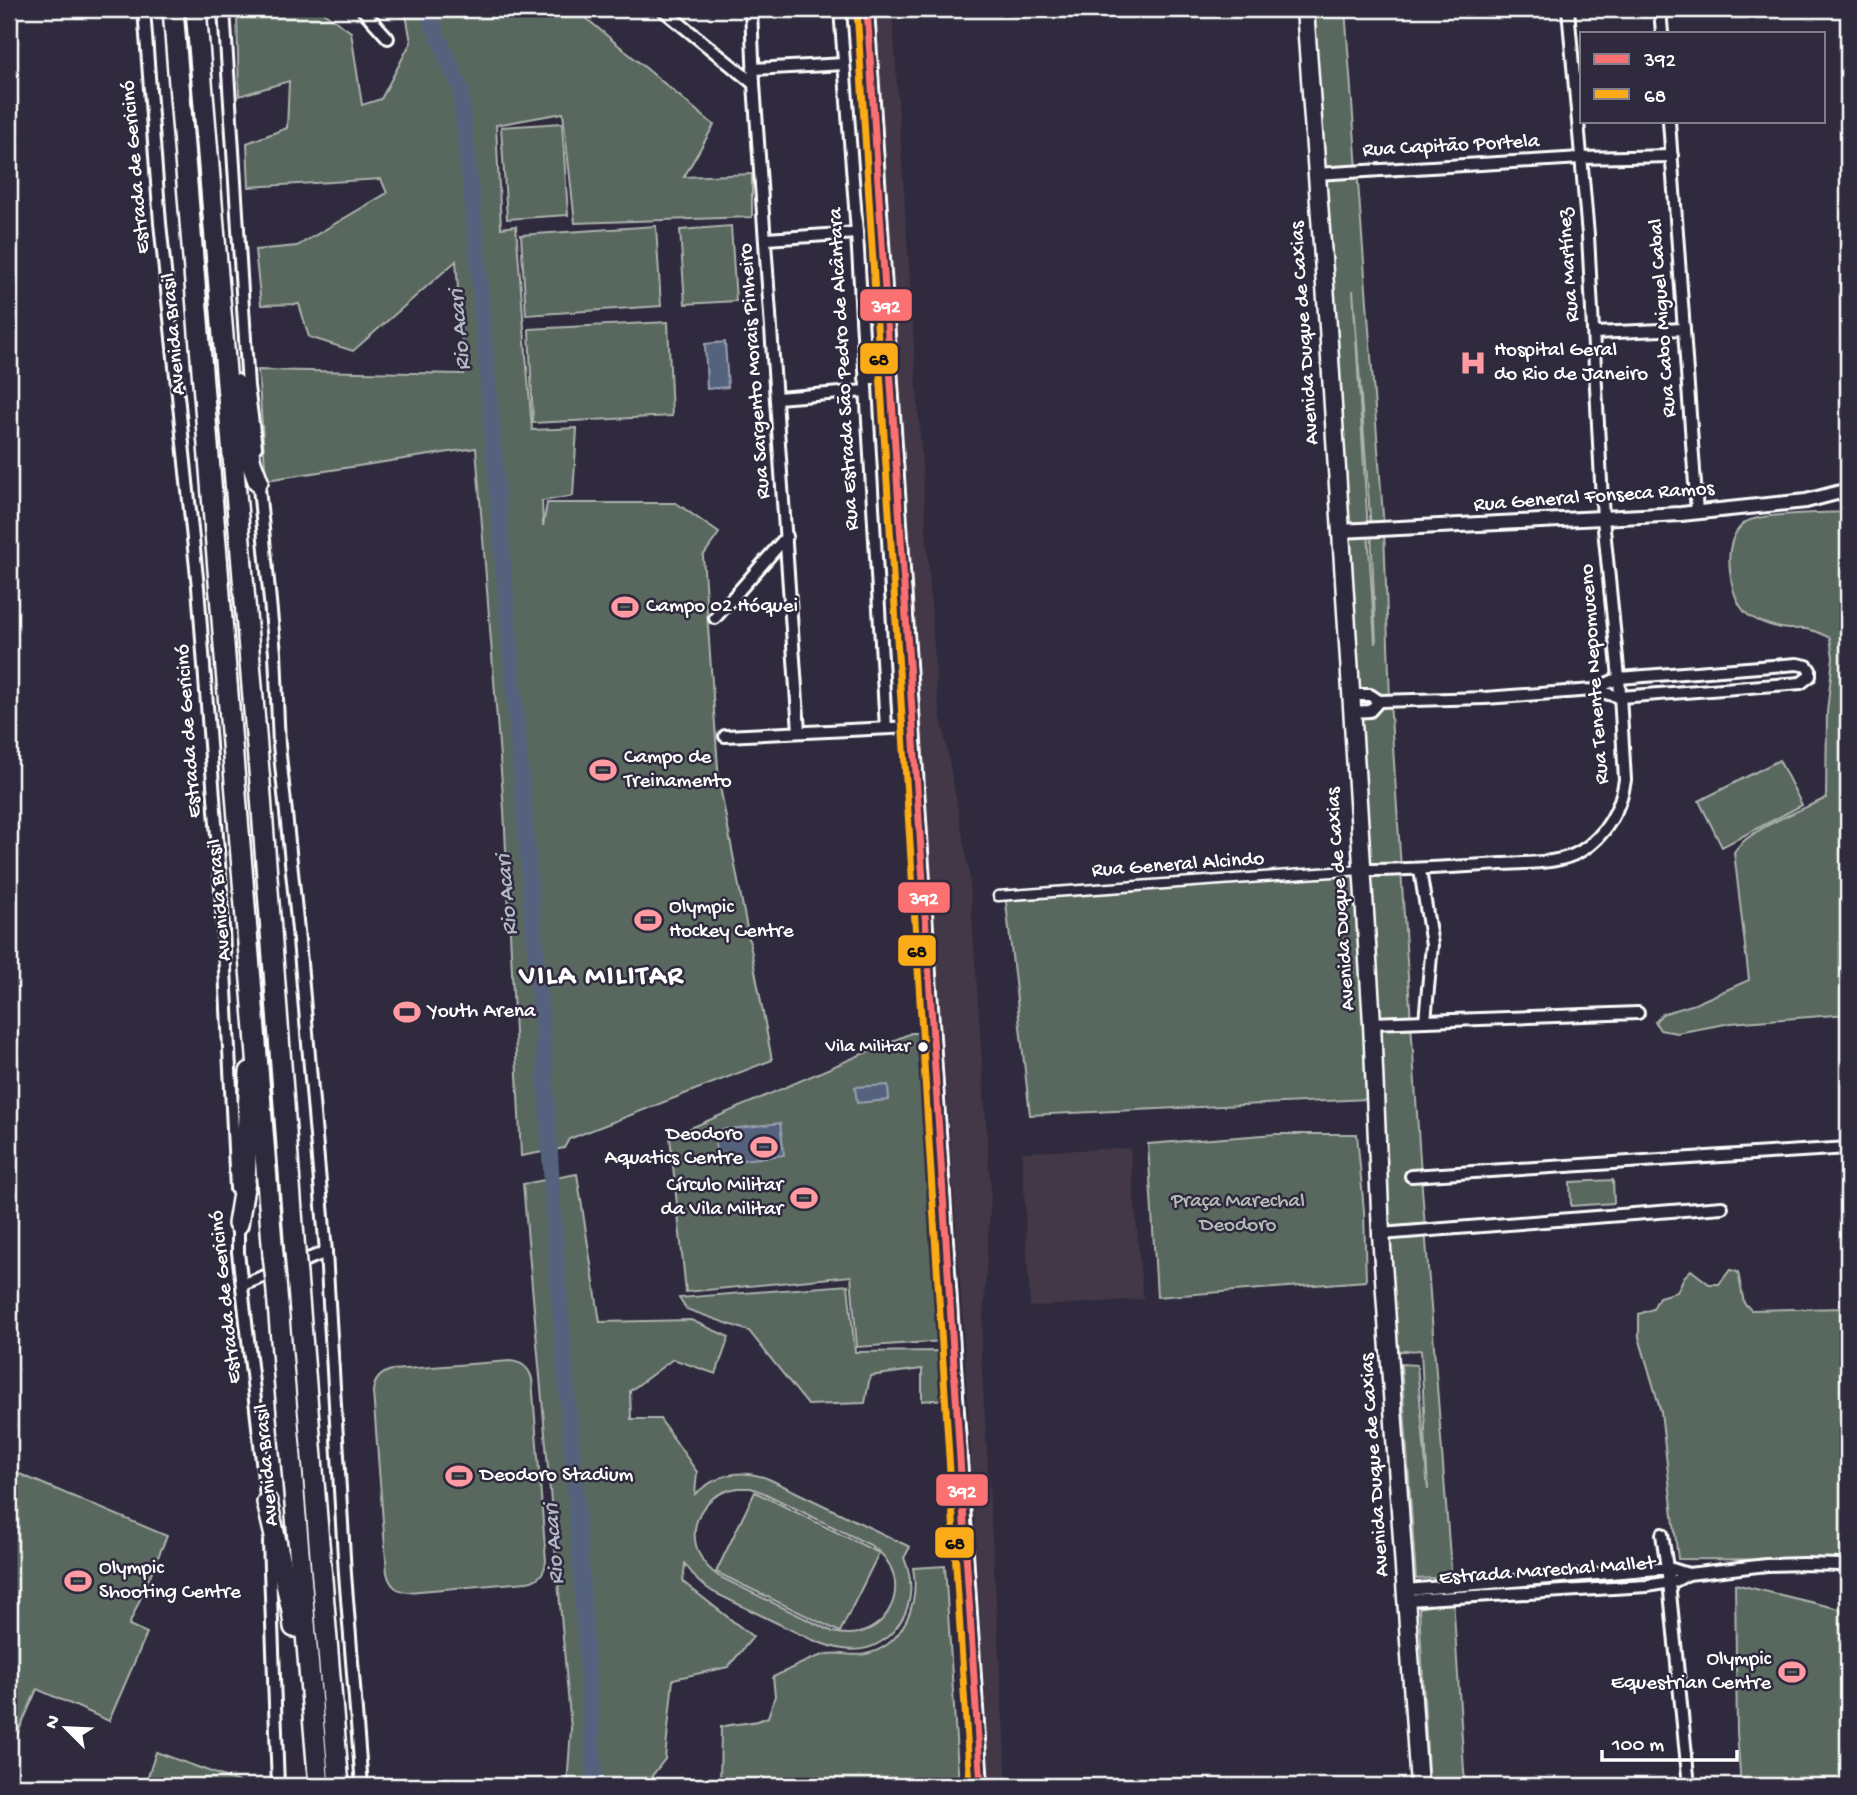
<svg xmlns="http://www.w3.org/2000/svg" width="1857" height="1795" font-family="'Gochi Hand',sans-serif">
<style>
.built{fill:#423846}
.green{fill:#59675e;stroke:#acb3ae;stroke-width:2;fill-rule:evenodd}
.water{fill:#55627e;stroke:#99a1b2;stroke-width:2}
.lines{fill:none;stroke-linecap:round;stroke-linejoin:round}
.river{stroke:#55627e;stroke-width:16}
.pedestrian-casing{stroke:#fff;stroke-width:13}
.minor-casing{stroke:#fff;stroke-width:16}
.tertiary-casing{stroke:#fff;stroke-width:18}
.primary-casing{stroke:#fff;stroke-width:21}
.motorway-casing{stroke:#fff;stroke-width:24}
.pedestrian{stroke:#2f2a3d;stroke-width:8}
.minor{stroke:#2f2a3d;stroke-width:10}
.tertiary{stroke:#2f2a3d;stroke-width:12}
.primary{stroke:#2f2a3d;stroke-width:16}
.motorway{stroke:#2f2a3d;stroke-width:19}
.motorway-bridge-casing{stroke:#fff;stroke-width:24;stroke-linecap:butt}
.motorway-bridge{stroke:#2f2a3d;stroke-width:19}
.bus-1-casing{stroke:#2f2a3d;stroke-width:12}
.bus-2-casing{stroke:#2f2a3d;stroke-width:12}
.bus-1{stroke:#fb7171;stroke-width:7}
.bus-2{stroke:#fbab18;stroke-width:7}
.bus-dot{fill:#fff;stroke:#2f2a3d;stroke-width:2.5}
.labels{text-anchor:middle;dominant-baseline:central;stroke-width:5;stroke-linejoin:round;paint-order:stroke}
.bus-label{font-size:19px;fill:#fff;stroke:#2f2a3d;text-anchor:end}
.street-label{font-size:21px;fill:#fff;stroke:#2f2a3d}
.poi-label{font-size:21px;fill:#fff;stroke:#2f2a3d;text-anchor:start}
.park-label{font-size:21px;fill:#b4bbb7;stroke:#2f2a3d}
.water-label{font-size:23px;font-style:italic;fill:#b2b8c5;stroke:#2f2a3d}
.district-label{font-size:28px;font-weight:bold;letter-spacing:2px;fill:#fff;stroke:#2f2a3d}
.line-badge{stroke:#2f2a3d;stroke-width:2.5}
.badge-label{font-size:19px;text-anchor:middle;font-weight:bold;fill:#fff}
.pale-badge-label{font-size:19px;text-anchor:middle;font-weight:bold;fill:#111}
</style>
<rect width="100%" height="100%" fill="#2f2a3d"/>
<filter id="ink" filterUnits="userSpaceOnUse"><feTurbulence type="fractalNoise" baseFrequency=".0143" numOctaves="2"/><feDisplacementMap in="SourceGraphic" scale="14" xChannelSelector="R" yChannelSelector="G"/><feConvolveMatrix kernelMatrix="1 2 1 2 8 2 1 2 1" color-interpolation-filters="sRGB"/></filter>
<g filter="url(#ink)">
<g class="built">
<path d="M 874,9 L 892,9 L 937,694 L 969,871 L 991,1193 L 981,1353 L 1007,1786 L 990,1786 L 963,1324 L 921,729 Z"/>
<path d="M 1130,1148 L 1143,1299 L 1030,1307 L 1022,1152 Z"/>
</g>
<g class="green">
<path d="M 271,9 L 319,9 L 351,32 L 362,105 L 381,99 L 411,42 L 405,9 L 575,9 L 714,125 L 684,177 L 752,174 L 752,217 L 575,223 L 563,113 L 496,125 L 501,228 L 516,226 L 532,430 L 577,428 L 573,496 L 542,501 L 543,526 L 547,503 L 676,503 L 719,533 L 703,556 L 719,781 L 772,1060 L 569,1139 L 564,1148 L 521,1156 L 504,810 L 476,448 L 266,480 L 258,370 L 464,374 L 456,261 L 353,351 L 309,337 L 299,304 L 261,305 L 255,250 L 297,246 L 387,193 L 381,179 L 249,187 L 247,143 L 287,128 L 289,81 L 239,96 L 237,15 Z"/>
<path d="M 1305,9 L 1345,9 L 1384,529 L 1390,701 L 1421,1175 L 1453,1597 L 1465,1786 L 1429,1786 L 1419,1608 L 1435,1605 L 1433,1578 L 1416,1579 L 1401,1364 L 1417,1365 L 1428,1490 L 1421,1350 L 1390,1352 L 1368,1099 L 1030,1115 L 1005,894 L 1359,870 ZM 1353,290 L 1371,530 L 1376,643 L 1375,643 Z"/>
<path d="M 562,123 L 568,215 L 507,219 L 501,127 Z"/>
<path d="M 656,226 L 661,306 L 526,315 L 521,235 Z"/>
<path d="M 731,226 L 736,301 L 685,304 L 680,230 Z"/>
<path d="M 668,322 L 672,416 L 533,423 L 529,329 Z"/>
<path d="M 1848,512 L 1848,1014 L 1731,1023 L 1677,1033 L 1660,1030 L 1655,1022 L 1662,1014 L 1695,1004 L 1749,980 L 1734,852 C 1749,828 1801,811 1826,798 L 1827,712 L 1833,657 L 1830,638 C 1824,635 1817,631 1810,630 C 1804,628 1796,629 1789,629 C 1776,628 1758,622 1748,615 C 1735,604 1732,586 1730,571 C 1728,553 1730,533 1746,522 C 1761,513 1828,513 1848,512 Z"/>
<path d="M 1779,760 L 1802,805 L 1722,847 L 1699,801 Z"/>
<path d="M 911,1033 L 917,1033 L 920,1038 L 943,1341 L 857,1347 L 851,1276 L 686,1292 L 670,1137 Z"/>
<path d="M 1276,1134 L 1357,1134 L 1364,1211 L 1366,1281 L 1157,1297 L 1148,1144 Z"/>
<path d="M 577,1174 L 600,1322 L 691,1320 L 729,1337 L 716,1374 L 673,1359 L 630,1391 L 631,1419 L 660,1419 L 697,1472 L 695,1494 C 718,1474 742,1467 771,1480 L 910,1547 L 904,1558 C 913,1579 913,1602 901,1621 C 869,1671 822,1645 781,1625 C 758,1614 736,1603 713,1592 L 698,1581 L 685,1564 L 683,1582 L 753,1637 L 728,1667 L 673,1679 L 665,1759 L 644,1786 L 567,1786 L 571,1729 L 523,1184 ZM 738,1488 L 751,1488 L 764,1493 L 870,1545 C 920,1576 889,1647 833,1632 L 720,1577 C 679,1551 690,1495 738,1488 Z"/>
<path d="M 1613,1180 L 1614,1203 L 1571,1206 L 1570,1182 Z"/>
<path d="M 1691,1270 L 1709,1284 L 1719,1284 L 1730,1270 L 1738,1272 L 1744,1303 L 1751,1310 L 1848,1308 L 1848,1560 L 1678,1559 L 1661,1412 L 1639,1337 L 1639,1314 L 1653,1309 L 1659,1297 L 1677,1292 L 1684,1277 Z"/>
<path d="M 848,1285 L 855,1352 L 940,1351 L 947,1399 L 922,1401 L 922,1369 L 870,1376 L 865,1403 L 808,1405 L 749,1331 L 686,1309 L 679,1298 Z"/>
<path d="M 510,1361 C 522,1362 529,1367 532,1379 L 546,1561 C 545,1573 539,1580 527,1582 L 408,1592 C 396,1591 390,1585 387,1573 L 373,1392 C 374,1380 380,1373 392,1370 Z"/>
<path d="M 10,1470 L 167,1536 L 129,1625 L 147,1633 L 109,1721 L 37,1689 L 9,1753 Z"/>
<path d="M 755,1492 L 879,1553 L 840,1632 L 716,1572 Z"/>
<path d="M 945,1566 L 959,1786 L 720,1786 L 721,1727 C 738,1722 753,1725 768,1717 L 775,1696 L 773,1677 C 789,1670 811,1657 828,1654 C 840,1652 854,1657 866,1654 C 903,1646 920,1603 913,1568 Z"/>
<path d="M 1735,1584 L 1848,1611 L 1848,1786 L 1741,1786 L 1737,1733 Z"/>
<path d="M 156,1752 L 250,1786 L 145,1786 Z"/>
</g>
<g class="water">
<path d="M 725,342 L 728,387 L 707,389 L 705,344 Z"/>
<path d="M 888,1085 L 889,1100 L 857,1103 L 855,1087 Z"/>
<path d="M 780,1123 L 784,1155 L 717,1163 L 714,1131 Z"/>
</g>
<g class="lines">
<path class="river" d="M 426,9 L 460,88 L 476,239 L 543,1039 L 557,1269 L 578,1525 L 595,1786"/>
<defs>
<path id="pedestrian" d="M 998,896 L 1361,870"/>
<g id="minor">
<path d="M 144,9 L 160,223 L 198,587 L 221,889 L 236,1189"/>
<path d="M 224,9 L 248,386 L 256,447"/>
<path d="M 362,9 L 388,38"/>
<path d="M 662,9 L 754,84"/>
<path d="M 751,9 L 754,84 L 799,731"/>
<path d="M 840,9 L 857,233 L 886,728"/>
<path d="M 1660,9 L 1662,33"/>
<path d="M 753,69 L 844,64"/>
<path d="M 1669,121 L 1697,512"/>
<path d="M 1316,174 L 1581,158 L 1672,156"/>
<path d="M 766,239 L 857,233"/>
<path d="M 1594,333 L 1684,329"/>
<path d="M 865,378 L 891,378"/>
<path d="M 777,398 L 866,391"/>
<path d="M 258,477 L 275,653 L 279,745 L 299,940 L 326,1252 L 345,1574 L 362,1786"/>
<path d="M 715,618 L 787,536"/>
<path d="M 1351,695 L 1370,695 L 1379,701 L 1485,698 L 1593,690 L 1620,697 L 1801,683 L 1810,676 L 1810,670 L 1807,666 L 1797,664 L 1619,678 L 1593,690"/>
<path d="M 1352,712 L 1370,711 L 1379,701"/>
<path d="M 725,736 L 912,727"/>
<path d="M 1361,870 C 1408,870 1454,867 1501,864 C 1527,862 1558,865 1581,851 C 1606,836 1621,808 1625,780 L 1619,678 L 1603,519 L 1588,235 L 1568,9"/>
<path d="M 1420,870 L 1432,945 L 1425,1021"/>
<path d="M 1372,1023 L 1638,1013"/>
<path d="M 1411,1176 L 1848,1148"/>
<path d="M 238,1222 L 238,1252 L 267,1505"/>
<path d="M 1381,1234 L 1722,1207"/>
<path d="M 293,1265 L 326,1252"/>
<path d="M 242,1285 L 278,1271"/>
<path d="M 1662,1534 L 1669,1582 L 1689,1786"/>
<path d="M 269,1542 L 278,1786"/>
<path d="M 1406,1590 L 1658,1569 L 1672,1569 L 1688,1574"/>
<path d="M 1407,1600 L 1647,1586 L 1675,1581 L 1688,1574 L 1767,1565 L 1803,1564 L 1841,1565 L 1848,1568"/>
</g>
<g id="tertiary">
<path d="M 867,9 L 981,1786"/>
<path d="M 1340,531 L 1681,514 L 1806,501 L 1848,490"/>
</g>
<path id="primary" d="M 1305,9 L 1328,327 L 1372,1023 L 1381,1234 L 1419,1786"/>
<g id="motorway">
<path d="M 173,9 L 273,1255"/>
<path d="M 196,9 L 260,783 L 295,1252"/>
<path d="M 235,384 L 251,462 L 258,481"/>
<path d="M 238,1224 L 245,1181 L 250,1072"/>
<path d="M 297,1275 L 339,1786"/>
<path d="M 276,1281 L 319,1786"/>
<path d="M 267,1502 L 292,1610 L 294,1627"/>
</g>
</defs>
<use href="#pedestrian" class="pedestrian-casing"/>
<use href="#minor" class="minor-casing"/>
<use href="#tertiary" class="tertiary-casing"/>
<use href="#primary" class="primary-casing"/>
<use href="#motorway" class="motorway-casing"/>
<use href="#pedestrian" class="pedestrian"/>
<use href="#minor" class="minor"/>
<use href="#tertiary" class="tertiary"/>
<use href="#primary" class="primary"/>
<use href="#motorway" class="motorway"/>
<defs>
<g id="motorway-bridge">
<path d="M 295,1252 L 297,1275"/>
<path d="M 273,1255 L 276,1281"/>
</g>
</defs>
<use href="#motorway-bridge" class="motorway-bridge-casing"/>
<use href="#motorway-bridge" class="motorway-bridge"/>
<defs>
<path id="bus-1" d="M 867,9 L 981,1786"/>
<path id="bus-2" d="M 857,10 L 970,1786"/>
</defs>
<use href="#bus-1" class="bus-1-casing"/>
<use href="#bus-2" class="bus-2-casing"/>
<use href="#bus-1" class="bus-1"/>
<use href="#bus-2" class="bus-2"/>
</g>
</g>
<defs>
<symbol id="hospital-bare" viewBox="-9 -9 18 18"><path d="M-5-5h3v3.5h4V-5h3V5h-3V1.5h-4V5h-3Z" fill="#ff9aa2" stroke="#2f2a3d" stroke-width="2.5" paint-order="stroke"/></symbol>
<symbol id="stadium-bare" viewBox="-9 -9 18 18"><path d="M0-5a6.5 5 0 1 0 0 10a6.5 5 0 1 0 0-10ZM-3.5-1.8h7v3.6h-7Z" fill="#ff9aa2" stroke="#2f2a3d" stroke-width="2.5" paint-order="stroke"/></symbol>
</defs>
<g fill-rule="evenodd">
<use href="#hospital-bare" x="1454" y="344" width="38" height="38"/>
<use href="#stadium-bare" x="606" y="588" width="38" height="38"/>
<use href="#stadium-bare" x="584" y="751" width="38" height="38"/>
<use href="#stadium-bare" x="629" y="901" width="38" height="38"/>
<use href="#stadium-bare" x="388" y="993" width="38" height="38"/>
<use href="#stadium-bare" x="745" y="1128" width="38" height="38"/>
<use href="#stadium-bare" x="785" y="1179" width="38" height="38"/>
<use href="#stadium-bare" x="440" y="1457" width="38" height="38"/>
<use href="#stadium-bare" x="59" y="1562" width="38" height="38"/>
<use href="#stadium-bare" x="1773" y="1653" width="38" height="38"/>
</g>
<circle class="bus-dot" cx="923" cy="1047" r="6"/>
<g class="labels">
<g class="bus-label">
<text x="910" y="1047">Vila Militar</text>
</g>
<g class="street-label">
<text transform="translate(1451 147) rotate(-3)">Rua Capitão Portela</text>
<text transform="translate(137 167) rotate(-95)">Estrada de Gericinó</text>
<text transform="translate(1570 265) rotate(-94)">Rua Martínez</text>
<text transform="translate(1664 318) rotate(-94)">Rua Cabo Miguel Cabal</text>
<text transform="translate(1306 333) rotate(-94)">Avenida Duque de Caxias</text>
<text transform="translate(175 334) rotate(-95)">Avenida Brasil</text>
<text transform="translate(845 369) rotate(-93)">Rua Estrada São Pedro de Alcântara</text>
<text transform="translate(756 371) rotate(-94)">Rua Sargento Morais Pinheiro</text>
<text transform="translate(1594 498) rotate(-4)">Rua General Fonseca Ramos</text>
<text transform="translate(1596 674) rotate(-94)">Rua Tenente Nepomuceno</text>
<text transform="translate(190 731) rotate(-94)">Estrada de Gericinó</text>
<text transform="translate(1178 866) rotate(-4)">Rua General Alcindo</text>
<text transform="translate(1342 899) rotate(-94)">Avenida Duque de Caxias</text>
<text transform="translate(221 900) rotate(-95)">Avenida Brasil</text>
<text transform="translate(227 1297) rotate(-96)">Estrada de Gericinó</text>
<text transform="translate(268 1465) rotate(-95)">Avenida Brasil</text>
<text transform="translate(1376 1465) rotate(-94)">Avenida Duque de Caxias</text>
<text transform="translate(1547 1572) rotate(-4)">Estrada Marechal Mallet</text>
</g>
<g class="poi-label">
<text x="1494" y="351">Hospital Geral<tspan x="1494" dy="24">do Rio de Janeiro</tspan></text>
<text x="646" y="607">Campo 02 Hóquei</text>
<text x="624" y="758">Campo de<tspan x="624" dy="24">Treinamento</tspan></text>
<text x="669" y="908">Olympic<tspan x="669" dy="24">Hockey Centre</tspan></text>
<text x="428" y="1012">Youth Arena</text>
<text x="743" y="1135" text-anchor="end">Deodoro<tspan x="743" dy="24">Aquatics Centre</tspan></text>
<text x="783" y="1186" text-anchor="end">Círculo Militar<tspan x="783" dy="24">da Vila Militar</tspan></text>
<text x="480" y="1476">Deodoro Stadium</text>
<text x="99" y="1569">Olympic<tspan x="99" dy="24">Shooting Centre</tspan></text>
<text x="1771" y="1660" text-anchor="end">Olympic<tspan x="1771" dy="24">Equestrian Centre</tspan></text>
</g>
<g class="park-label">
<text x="1238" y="1202">Praça Marechal<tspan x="1238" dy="24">Deodoro</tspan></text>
</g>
<g class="water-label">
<text transform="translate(461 330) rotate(-95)">Rio Acari</text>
<text transform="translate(508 895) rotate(-95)">Rio Acari</text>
<text transform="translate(555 1544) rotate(-94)">Rio Acari</text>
</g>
<g class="district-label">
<text x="602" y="977">VILA MILITAR</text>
</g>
</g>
<g class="line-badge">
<rect x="859" y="288" width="54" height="34" rx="7" fill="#fb7171"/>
<rect x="859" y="342" width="40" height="33" rx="7" fill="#fbab18"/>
<rect x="897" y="881" width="54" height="33" rx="7" fill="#fb7171"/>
<rect x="897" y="934" width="40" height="33" rx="7" fill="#fbab18"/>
<rect x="935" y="1473" width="54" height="34" rx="7" fill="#fb7171"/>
<rect x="934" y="1526" width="41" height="33" rx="7" fill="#fbab18"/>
</g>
<g class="badge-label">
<text x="886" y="312">392</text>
<text x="924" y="904">392</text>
<text x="962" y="1497">392</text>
</g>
<g class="pale-badge-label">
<text x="879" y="365">68</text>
<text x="917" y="957">68</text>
<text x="955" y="1549">68</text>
</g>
<rect width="1857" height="1795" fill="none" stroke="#2f2a3d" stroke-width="35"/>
<rect x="18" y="18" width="1822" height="1760" fill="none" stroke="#fff" stroke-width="2.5" filter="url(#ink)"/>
<rect x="1580" y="32" width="245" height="91" fill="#2f2a3d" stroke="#827f8b" stroke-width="2"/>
<rect x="1594" y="54" width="35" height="10" fill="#fb7171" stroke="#827f8b" stroke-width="2"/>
<text x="1644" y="66" font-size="21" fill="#ffffff">392</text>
<rect x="1594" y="89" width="35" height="10" fill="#fbab18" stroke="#827f8b" stroke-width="2"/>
<text x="1644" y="102" font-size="21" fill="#ffffff">68</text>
<g transform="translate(66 1728) rotate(294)" stroke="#2f2a3d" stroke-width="5" paint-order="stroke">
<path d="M0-5L12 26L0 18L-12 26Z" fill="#ffffff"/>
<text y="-10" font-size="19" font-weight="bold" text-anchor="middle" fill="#ffffff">N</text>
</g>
<path d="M1602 1750v10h135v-10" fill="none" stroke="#ffffff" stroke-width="3.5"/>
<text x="1612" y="1750" font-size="21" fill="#ffffff" stroke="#2f2a3d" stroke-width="5" paint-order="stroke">100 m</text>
</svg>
